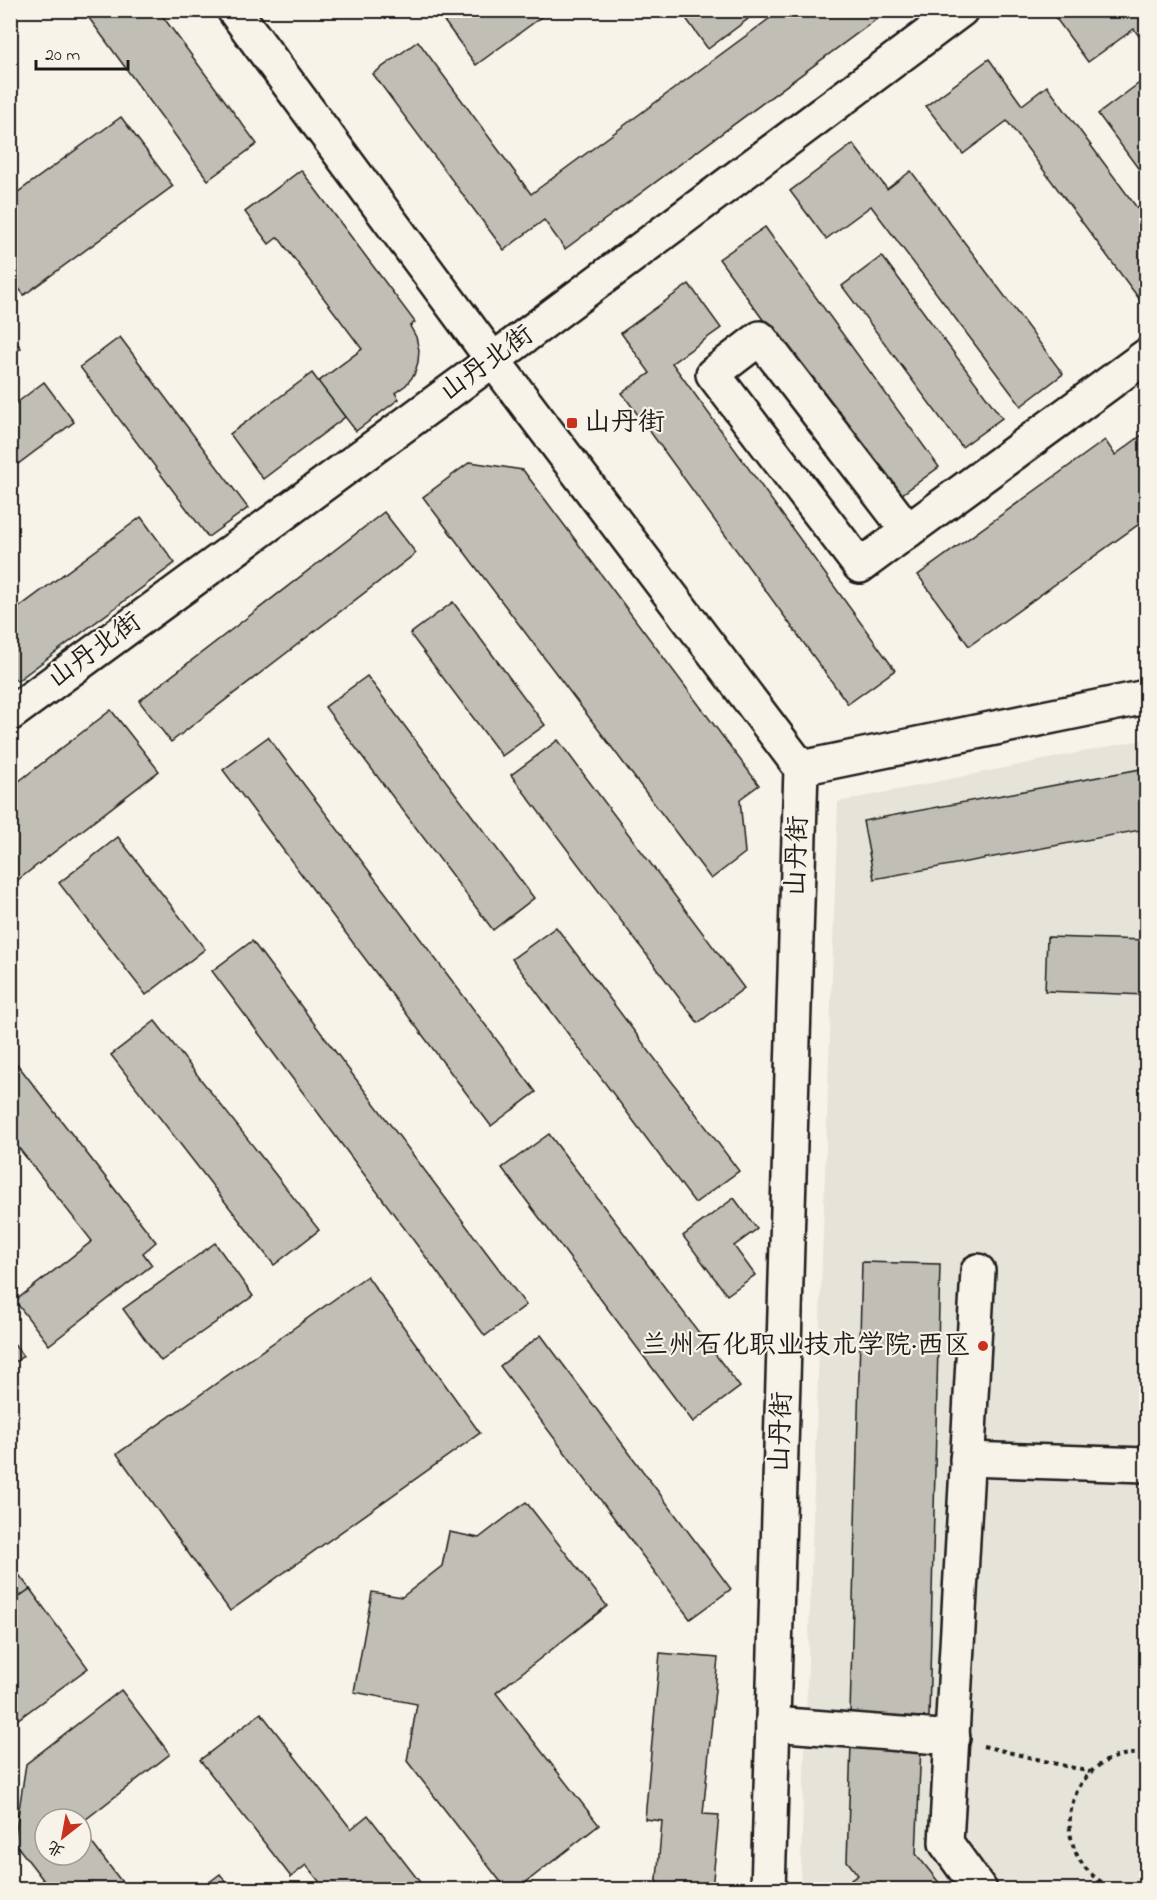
<svg xmlns="http://www.w3.org/2000/svg" width="1157" height="1900" font-family="'Indie Flower','LXGW WenKai TC',sans-serif">
<style>
.built{fill:#e6e3d9}
.building{fill:#c0beb5;stroke:#1c1c1c;stroke-width:1.5}
.lines{fill:none;stroke-linecap:round;stroke-linejoin:round}
.minor-casing{stroke:#1c1c1c;stroke-width:38}
.path{stroke:#1c1c1c;stroke-width:4;stroke-dasharray:4.5 4.5;stroke-linecap:butt}
.minor{stroke:#f7f3e8;stroke-width:33}
.poi-dot{fill:#c8321e;stroke:#f7f3e8;stroke-width:2}
.labels{text-anchor:middle;dominant-baseline:central;stroke-width:4.5;stroke-linejoin:round;paint-order:stroke}
.street-label{font-size:27px;fill:#1c1c1c;stroke:#f7f3e8}
.poi-label{font-size:27px;fill:#1c1c1c;stroke:#f7f3e8;text-anchor:start}
</style>
<rect width="100%" height="100%" fill="#f7f3e8"/>
<filter id="ink" filterUnits="userSpaceOnUse"><feTurbulence type="fractalNoise" baseFrequency=".0167" numOctaves="2"/><feDisplacementMap in="SourceGraphic" scale="12" xChannelSelector="R" yChannelSelector="G"/><feConvolveMatrix kernelMatrix="1 2 1 2 8 2 1 2 1" color-interpolation-filters="sRGB"/></filter>
<g filter="url(#ink)">
<path class="built" d="M 1146,739 L 1146,1889 L 800,1890 L 838,802 Z"/>
<g class="building">
<path d="M 83,10 L 158,10 L 257,144 L 208,180 Z"/>
<path d="M 443,10 L 551,10 L 476,65 L 439,14 Z"/>
<path d="M 680,10 L 742,10 L 748,19 L 708,49 Z"/>
<path d="M 781,10 L 873,10 L 878,18 L 565,249 L 544,220 L 504,250 L 373,74 L 418,41 L 531,194 Z"/>
<path d="M 1056,10 L 1146,10 L 1146,46 L 1134,29 L 1088,62 L 1052,13 Z"/>
<path d="M 989,59 L 1022,105 L 1047,86 L 1146,220 L 1146,308 L 1007,121 L 963,154 L 926,106 Z"/>
<path d="M 1142,81 L 1146,88 L 1146,179 L 1098,114 Z"/>
<path d="M 121,117 L 173,186 L 24,295 L 10,277 L 10,198 Z"/>
<path d="M 853,144 L 887,189 L 911,171 L 1063,374 L 1021,406 L 871,206 L 826,239 L 790,191 Z"/>
<path d="M 301,170 L 415,322 L 410,326 L 416,337 L 419,350 L 418,362 L 414,375 L 406,385 L 395,393 L 399,399 L 356,431 L 318,382 L 362,349 L 278,237 L 269,244 L 245,212 Z"/>
<path d="M 765,227 L 939,467 L 894,500 L 719,259 Z"/>
<path d="M 882,256 L 1002,418 L 962,447 L 842,286 Z"/>
<path d="M 689,284 L 721,328 L 672,363 L 895,670 L 848,704 L 622,393 L 650,373 L 621,333 Z"/>
<path d="M 10,334 L 21,348 L 10,356 Z"/>
<path d="M 120,337 L 248,508 L 208,537 L 80,367 Z"/>
<path d="M 312,373 L 345,417 L 263,479 L 230,434 Z"/>
<path d="M 44,382 L 74,422 L 10,470 L 10,408 Z"/>
<path d="M 1146,432 L 1146,487 L 1142,491 L 1146,497 L 1146,519 L 969,646 L 918,575 L 1105,440 L 1115,455 Z"/>
<path d="M 470,462 L 523,470 L 759,785 L 740,799 L 745,853 L 711,879 L 423,497 Z"/>
<path d="M 384,512 L 416,553 L 171,742 L 139,701 Z"/>
<path d="M 141,517 L 175,563 L 17,681 L 10,673 L 10,614 Z"/>
<path d="M 453,602 L 545,725 L 502,756 L 410,634 Z"/>
<path d="M 367,676 L 534,898 L 493,930 L 325,707 Z"/>
<path d="M 111,710 L 159,771 L 10,886 L 10,788 Z"/>
<path d="M 268,737 L 536,1092 L 491,1126 L 223,770 Z"/>
<path d="M 558,740 L 744,988 L 698,1023 L 511,775 Z"/>
<path d="M 1146,768 L 1146,829 L 874,879 L 863,821 Z"/>
<path d="M 118,837 L 205,949 L 146,995 L 59,883 Z"/>
<path d="M 556,927 L 739,1171 L 695,1203 L 512,959 Z"/>
<path d="M 1047,937 L 1146,940 L 1146,995 L 1045,991 Z"/>
<path d="M 252,941 L 526,1305 L 485,1336 L 212,971 Z"/>
<path d="M 155,1021 L 319,1230 L 274,1265 L 111,1055 Z"/>
<path d="M 10,1055 L 156,1242 L 143,1253 L 152,1265 L 49,1345 L 15,1301 L 92,1241 L 10,1137 Z"/>
<path d="M 549,1134 L 740,1387 L 693,1422 L 502,1168 Z"/>
<path d="M 734,1198 L 757,1229 L 734,1246 L 755,1275 L 727,1295 L 683,1236 Z"/>
<path d="M 215,1243 L 253,1296 L 161,1361 L 123,1309 Z"/>
<path d="M 862,1262 L 940,1264 L 929,1717 L 850,1715 Z"/>
<path d="M 367,1276 L 480,1433 L 230,1611 L 117,1454 Z"/>
<path d="M 541,1335 L 731,1589 L 690,1619 L 500,1366 Z"/>
<path d="M 10,1339 L 23,1356 L 10,1366 Z"/>
<path d="M 526,1502 L 607,1606 L 496,1693 L 599,1825 L 516,1890 L 507,1890 L 407,1761 L 417,1704 L 354,1692 L 372,1592 L 402,1597 L 442,1566 L 449,1532 L 479,1538 Z"/>
<path d="M 10,1563 L 30,1589 L 10,1603 Z"/>
<path d="M 30,1589 L 88,1668 L 10,1725 L 10,1603 Z"/>
<path d="M 660,1653 L 718,1658 L 703,1814 L 719,1815 L 712,1890 L 656,1890 L 662,1821 L 645,1819 Z"/>
<path d="M 121,1690 L 170,1754 L 81,1823 L 81,1819 L 45,1819 L 45,1855 L 81,1855 L 81,1829 L 128,1890 L 51,1890 L 14,1842 L 26,1764 Z"/>
<path d="M 261,1713 L 351,1829 L 368,1815 L 426,1890 L 326,1890 L 306,1865 L 291,1877 L 200,1760 Z"/>
<path d="M 851,1744 L 921,1747 L 916,1854 L 945,1890 L 858,1890 L 851,1880 L 858,1875 L 847,1861 Z"/>
<path d="M 220,1874 L 232,1890 L 199,1890 Z"/>
</g>
<g class="lines">
<defs>
<g id="minor">
<path d="M 234,10 L 493,360 L 801,768 L 768,1890"/>
<path d="M 908,531 L 760,338 L 713,374 L 860,566 L 1146,356"/>
<path d="M 10,714 L 493,360 L 961,10"/>
<path d="M 801,768 L 1146,697"/>
<path d="M 978,1271 L 946,1843 L 980,1890"/>
<path d="M 967,1459 L 1146,1465"/>
<path d="M 773,1724 L 953,1738"/>
</g>
</defs>
<use href="#minor" class="minor-casing"/>
<g class="path">
<path d="M 983,1746 L 1090,1772"/>
<path d="M 1118,1890 C 1039,1862 1063,1746 1146,1754"/>
</g>
<use href="#minor" class="minor"/>
</g>
</g>
<g class="poi-dot">
<rect x="566" y="417" width="12" height="12" rx="3"/>
<circle cx="983" cy="1346" r="6"/>
</g>
<g class="labels">
<g class="street-label">
<text transform="translate(487 364) rotate(-36)">山丹北街</text>
<text transform="translate(95 651) rotate(-36)">山丹北街</text>
<text transform="translate(798 856) rotate(-88)">山丹街</text>
<text transform="translate(782 1432) rotate(-88)">山丹街</text>
</g>
<g class="poi-label">
<text x="584" y="423">山丹街</text>
<text x="971" y="1346" text-anchor="end">兰州石化职业技术学院·西区</text>
</g>
</g>
<rect width="1157" height="1900" fill="none" stroke="#f7f3e8" stroke-width="36"/>
<rect x="18" y="18" width="1121" height="1864" fill="none" stroke="#1c1c1c" stroke-width="2" filter="url(#ink)"/>
<g transform="translate(63 1837) rotate(211)"><circle r="28" fill="#f7f3e8" stroke="#9f9d96" stroke-width="1.5"/>
<path d="M0-4.5L10 22L0 15L-10 22Z" fill="#c8321e"/>
<text y="-9" font-size="16" font-weight="bold" text-anchor="middle" fill="#1c1c1c">北</text>
</g>
<path d="M36 60v9h92v-9" fill="none" stroke="#1c1c1c" stroke-width="3"/>
<text x="45" y="60" font-size="18" fill="#1c1c1c" stroke="#f7f3e8" stroke-width="4.5" paint-order="stroke">20 m</text>
</svg>
